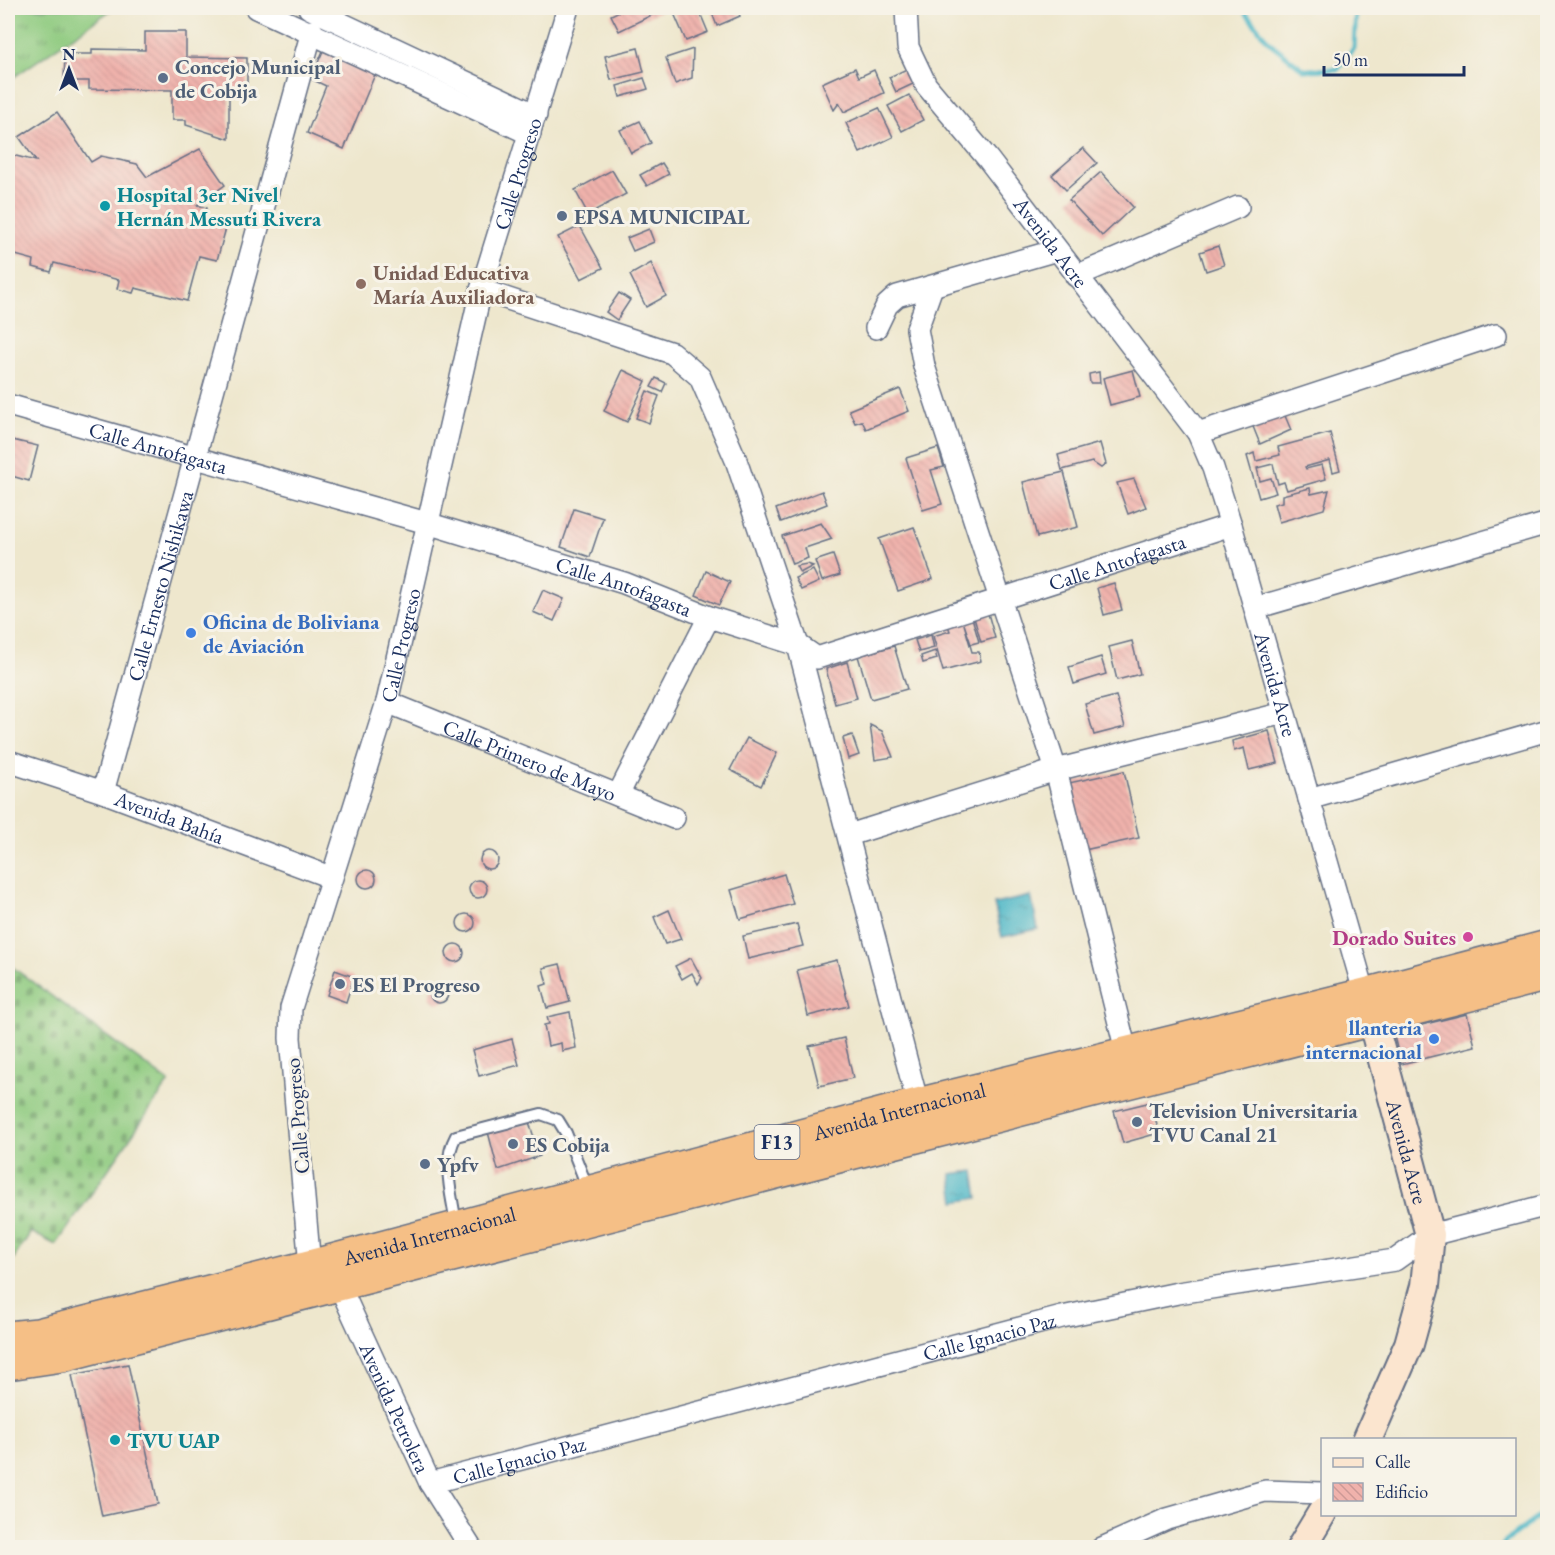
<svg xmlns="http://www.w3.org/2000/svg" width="1555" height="1555" font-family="'EB Garamond',serif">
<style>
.grass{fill:url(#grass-tufts);stroke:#547c6e;stroke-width:1.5}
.cemetery{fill:url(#cemetery-stones);stroke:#547c6e;stroke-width:1.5}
.water{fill:url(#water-ripples);stroke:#327292;stroke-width:1.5}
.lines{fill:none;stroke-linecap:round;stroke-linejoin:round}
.stream{stroke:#4ab6c6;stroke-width:5}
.building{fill:url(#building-back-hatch)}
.lane-casing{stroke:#656f85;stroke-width:14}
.street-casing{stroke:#656f85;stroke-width:24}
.secondary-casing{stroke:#656f85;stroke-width:32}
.highway-casing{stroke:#656f85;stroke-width:36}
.lane{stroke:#fff;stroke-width:10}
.street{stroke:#fff;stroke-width:21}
.secondary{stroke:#fbe5cf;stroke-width:28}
.highway{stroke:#f5bf86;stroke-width:33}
.service-dot{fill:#5c6f8a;stroke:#f7f3e8;stroke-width:2}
.culture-dot{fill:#0f9aa8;stroke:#f7f3e8;stroke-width:2}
.education-dot{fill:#8d6e63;stroke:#f7f3e8;stroke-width:2}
.shop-dot{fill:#3f7fe0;stroke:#f7f3e8;stroke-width:2}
.hotel-dot{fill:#d1479c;stroke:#f7f3e8;stroke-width:2}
.labels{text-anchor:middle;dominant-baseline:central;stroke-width:6;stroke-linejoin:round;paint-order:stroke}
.shield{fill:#f7f3e8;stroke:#5d6a87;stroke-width:1.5}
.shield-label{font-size:20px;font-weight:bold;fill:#1b2f5e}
.service-label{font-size:21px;font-weight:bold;fill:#4e5e75;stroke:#f7f3e8;text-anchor:start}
.street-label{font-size:21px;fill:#1b2f5e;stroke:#f7f3e8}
.culture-label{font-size:21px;font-weight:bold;fill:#0d838f;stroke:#f7f3e8;text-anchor:start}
.education-label{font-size:21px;font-weight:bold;fill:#785e54;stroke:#f7f3e8;text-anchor:start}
.shop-label{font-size:21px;font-weight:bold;fill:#366cbe;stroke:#f7f3e8;text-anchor:start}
.hotel-label{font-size:21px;font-weight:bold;fill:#b23c85;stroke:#f7f3e8;text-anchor:end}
</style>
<defs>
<pattern id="grass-tufts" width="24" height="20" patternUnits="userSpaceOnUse" patternTransform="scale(1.5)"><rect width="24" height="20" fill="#8eca7f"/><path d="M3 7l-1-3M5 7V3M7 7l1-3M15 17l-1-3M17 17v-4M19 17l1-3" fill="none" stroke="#73a46b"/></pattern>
<pattern id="cemetery-stones" width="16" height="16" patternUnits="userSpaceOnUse" patternTransform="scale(1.5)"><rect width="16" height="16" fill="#8eca7f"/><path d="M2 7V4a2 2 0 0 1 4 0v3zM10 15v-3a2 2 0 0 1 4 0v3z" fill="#73a46b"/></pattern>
<pattern id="water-ripples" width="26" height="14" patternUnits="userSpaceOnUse" patternTransform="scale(1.5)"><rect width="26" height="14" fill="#4ab6c6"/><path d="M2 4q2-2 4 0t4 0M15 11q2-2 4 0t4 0" fill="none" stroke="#3d94a4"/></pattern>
<pattern id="building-back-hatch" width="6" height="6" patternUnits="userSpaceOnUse" patternTransform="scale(1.5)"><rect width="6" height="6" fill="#f0b2ac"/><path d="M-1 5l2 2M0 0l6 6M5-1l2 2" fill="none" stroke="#cd9996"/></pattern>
</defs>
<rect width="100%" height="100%" fill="#f7f3e8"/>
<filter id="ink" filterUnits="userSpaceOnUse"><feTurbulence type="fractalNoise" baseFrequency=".0167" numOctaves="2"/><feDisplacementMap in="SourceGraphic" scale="12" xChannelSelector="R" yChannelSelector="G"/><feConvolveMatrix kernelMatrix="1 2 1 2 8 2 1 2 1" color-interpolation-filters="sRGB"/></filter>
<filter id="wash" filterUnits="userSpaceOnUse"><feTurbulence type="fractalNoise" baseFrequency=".008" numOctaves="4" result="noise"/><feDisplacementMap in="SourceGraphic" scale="24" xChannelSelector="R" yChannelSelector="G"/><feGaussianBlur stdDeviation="1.35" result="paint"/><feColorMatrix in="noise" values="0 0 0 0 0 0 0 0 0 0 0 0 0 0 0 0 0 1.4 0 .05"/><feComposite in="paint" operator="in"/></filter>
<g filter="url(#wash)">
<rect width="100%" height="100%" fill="#eee7cd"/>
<path class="grass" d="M 8,8 L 114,8 L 8,81 Z"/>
<path class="cemetery" d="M 8,964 L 169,1082 L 56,1245 L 31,1232 L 8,1267 Z"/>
<g class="water">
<path d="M 1031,896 L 1038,929 L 1002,937 L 994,904 Z"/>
<path d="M 974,1171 L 978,1198 L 955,1202 L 951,1174 Z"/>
</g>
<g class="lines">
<g class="stream">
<path d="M 1242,8 L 1269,42 L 1304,70 L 1338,69 L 1354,48 L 1356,8"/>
<path d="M 1501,1548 L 1506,1541 L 1548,1510"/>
</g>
</g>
<g id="blocks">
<g class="building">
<path d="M 626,8 L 666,8 L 619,31 L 611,15 Z"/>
<path d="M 681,8 L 698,8 L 708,32 L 686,41 L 673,11 Z"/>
<path d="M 710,8 L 737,8 L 740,16 L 717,26 Z"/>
<path d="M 145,32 L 186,32 L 186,57 L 247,58 L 247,95 L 229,95 L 229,139 L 186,125 L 186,120 L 172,120 L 172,90 L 89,89 L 89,81 L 64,81 L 65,54 L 92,54 L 92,49 L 145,50 Z"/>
<path d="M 638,48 L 644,72 L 611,80 L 605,56 Z"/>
<path d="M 693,49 L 692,78 L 675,84 L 666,58 Z"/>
<path d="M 323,51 L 376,72 L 344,149 L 307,133 L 326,86 L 311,79 Z"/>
<path d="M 855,68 L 859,77 L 874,70 L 884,93 L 844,112 L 839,103 L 834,110 L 822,83 Z"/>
<path d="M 909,68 L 915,83 L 896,92 L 889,77 Z"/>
<path d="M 644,78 L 648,89 L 620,97 L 617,86 Z"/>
<path d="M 909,95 L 923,120 L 902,131 L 888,106 Z"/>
<path d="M 879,108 L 893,137 L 860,153 L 846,123 Z"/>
<path d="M 57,112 L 91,162 L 101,156 L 137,164 L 147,177 L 200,149 L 225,185 L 197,205 L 207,208 L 203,222 L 226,228 L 217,260 L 199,256 L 187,301 L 135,288 L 133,293 L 117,289 L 119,280 L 54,263 L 51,272 L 33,267 L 34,260 L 8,253 L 8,154 L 36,161 L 19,137 Z"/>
<path d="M 640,121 L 651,143 L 631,153 L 620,130 Z"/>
<path d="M 1083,148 L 1097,163 L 1066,190 L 1052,175 Z"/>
<path d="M 662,163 L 669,174 L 647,186 L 640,175 Z"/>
<path d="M 612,170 L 626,194 L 588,214 L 575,190 Z"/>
<path d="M 1101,172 L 1133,207 L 1102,236 L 1069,200 Z"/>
<path d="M 580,226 L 603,268 L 581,279 L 558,237 Z"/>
<path d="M 649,229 L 654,242 L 633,251 L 627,238 Z"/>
<path d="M 1218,246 L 1224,265 L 1206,271 L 1200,252 Z"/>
<path d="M 651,263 L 666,296 L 646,307 L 630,275 Z"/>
<path d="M 619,293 L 630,300 L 617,320 L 606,312 Z"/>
<path d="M 623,370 L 646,381 L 627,422 L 604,411 Z"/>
<path d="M 1133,370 L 1140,397 L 1110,405 L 1103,378 Z"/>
<path d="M 1099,372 L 1100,383 L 1090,383 L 1089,374 Z"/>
<path d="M 656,378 L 666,383 L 662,392 L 651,387 Z"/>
<path d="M 900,389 L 909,411 L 866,429 L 862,421 L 855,423 L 849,410 Z"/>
<path d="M 647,391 L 659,396 L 649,423 L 636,418 Z"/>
<path d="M 1283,411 L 1291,430 L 1260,444 L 1252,424 Z"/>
<path d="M 1330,433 L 1340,470 L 1333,472 L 1330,460 L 1305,467 L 1306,469 L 1322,465 L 1326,479 L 1287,490 L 1284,482 L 1278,484 L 1273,464 L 1257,468 L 1260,481 L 1271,478 L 1276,493 L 1259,498 L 1247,456 L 1254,453 L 1256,461 L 1280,455 L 1278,447 Z"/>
<path d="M 8,439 L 38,446 L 29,481 L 8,475 Z"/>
<path d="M 1100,443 L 1106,464 L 1101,468 L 1092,462 L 1062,470 L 1058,455 Z"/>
<path d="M 938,448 L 944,467 L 931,470 L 942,504 L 923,510 L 906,458 Z"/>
<path d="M 1064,472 L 1078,527 L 1037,537 L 1023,482 Z"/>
<path d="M 1134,479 L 1146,507 L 1128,514 L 1117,483 Z"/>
<path d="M 1310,488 L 1311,494 L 1329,490 L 1324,509 L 1279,522 L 1274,504 L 1282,502 L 1282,495 Z"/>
<path d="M 822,491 L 827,504 L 781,522 L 776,509 Z"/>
<path d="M 574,509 L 603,518 L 590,557 L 561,547 Z"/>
<path d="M 821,523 L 832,539 L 805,548 L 808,558 L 792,564 L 782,536 Z"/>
<path d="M 914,527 L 933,579 L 898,591 L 879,539 Z"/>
<path d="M 833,555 L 840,575 L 822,581 L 815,561 Z"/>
<path d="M 807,564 L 813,566 L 800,573 L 796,566 Z"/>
<path d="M 813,570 L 819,582 L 801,590 L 795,578 Z"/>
<path d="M 706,571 L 730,582 L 719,605 L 696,595 Z"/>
<path d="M 1114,583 L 1122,610 L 1104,615 L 1097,588 Z"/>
<path d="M 543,590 L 564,599 L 554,621 L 533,612 Z"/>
<path d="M 985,603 L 995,638 L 981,642 L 971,607 Z"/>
<path d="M 971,614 L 979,642 L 971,644 L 964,624 L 972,652 L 979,652 L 981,661 L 943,671 L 933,636 L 950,631 L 947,623 Z"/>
<path d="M 931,635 L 934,648 L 919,652 L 915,640 Z"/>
<path d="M 1132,641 L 1140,674 L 1117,680 L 1109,647 Z"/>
<path d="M 894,646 L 907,689 L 871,699 L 858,656 Z"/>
<path d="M 935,651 L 937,659 L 923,663 L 921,656 Z"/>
<path d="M 1101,657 L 1106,674 L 1074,684 L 1069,667 Z"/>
<path d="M 847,662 L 857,698 L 835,704 L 826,669 Z"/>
<path d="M 1116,696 L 1125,727 L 1094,735 L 1085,704 Z"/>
<path d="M 870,725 L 882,731 L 893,757 L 875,760 Z"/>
<path d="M 1269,731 L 1278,763 L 1249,770 L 1244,748 L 1234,751 L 1232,741 Z"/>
<path d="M 852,735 L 859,755 L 848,759 L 843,738 Z"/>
<path d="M 747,738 L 777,753 L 761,786 L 730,770 Z"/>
<path d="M 1124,771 L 1139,838 L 1084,850 L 1069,783 Z"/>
<circle cx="489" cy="860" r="9"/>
<circle cx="367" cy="879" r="9"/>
<path d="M 784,874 L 793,904 L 740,919 L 731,890 Z"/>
<circle cx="478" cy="889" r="9"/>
<path d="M 669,910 L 681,939 L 665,944 L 654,917 Z"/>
<circle cx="466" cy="923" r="9"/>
<path d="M 797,924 L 803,946 L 748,959 L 743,936 Z"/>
<circle cx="455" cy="953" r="9"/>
<path d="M 691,958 L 702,978 L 698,984 L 692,973 L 682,979 L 675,966 Z"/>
<path d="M 837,960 L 849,1006 L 808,1016 L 797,970 Z"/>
<path d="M 560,964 L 570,1002 L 547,1008 L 541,986 L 547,984 L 543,968 Z"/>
<path d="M 335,970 L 354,977 L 346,1002 L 327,995 Z"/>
<circle cx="439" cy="994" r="9"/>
<path d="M 570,1012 L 576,1048 L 562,1051 L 561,1043 L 548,1046 L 544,1025 L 549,1024 L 547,1017 Z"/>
<path d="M 1467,1014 L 1475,1046 L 1401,1064 L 1393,1032 Z"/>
<path d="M 844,1038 L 853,1078 L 819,1086 L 809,1046 Z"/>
<path d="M 512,1039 L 519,1065 L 479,1076 L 472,1050 Z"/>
<path d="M 1151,1102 L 1159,1133 L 1123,1143 L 1114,1111 Z"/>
<path d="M 529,1122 L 540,1156 L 498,1170 L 488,1132 Z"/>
<path d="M 128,1364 L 158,1504 L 102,1516 L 72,1375 Z"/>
</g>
</g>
</g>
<g filter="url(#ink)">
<use href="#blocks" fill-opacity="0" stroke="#656f85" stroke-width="1.5"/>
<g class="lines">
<defs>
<path id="lane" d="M 456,1224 C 452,1195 441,1163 456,1136 L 541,1114 L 558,1120 L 566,1133 L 588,1189"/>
<g id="street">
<path d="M 256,8 L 530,134"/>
<path d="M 309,8 L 536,115"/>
<path id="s1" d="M 906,8 L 908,47 L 926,85 L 988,159 L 1198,433 L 1213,468 L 1231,525 L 1365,995"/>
<path d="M 1076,276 L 1238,207"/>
<path d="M 932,287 L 917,329 L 924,366 L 1056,770 L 1127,1055"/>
<path d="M 481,290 L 672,353 L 700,377 L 736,460 L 798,645 L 921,1116"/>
<path d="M 876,328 L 887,305 L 897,296 L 1057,250"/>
<path id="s2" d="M 8,405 L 427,523 L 624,583 L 709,617 L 798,645 L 817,658 L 1231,525"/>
<path d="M 1198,433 L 1496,335"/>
<path d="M 1255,608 L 1545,524"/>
<path id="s3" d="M 387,702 L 674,818"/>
<path id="s4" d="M 8,761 L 103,792 L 330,877"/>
<path id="s5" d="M 103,792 L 312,31"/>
<path d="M 618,795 L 709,617"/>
<path d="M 1309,799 L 1548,730"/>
<path d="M 849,835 L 1056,770 L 1284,713"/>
<path id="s6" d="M 334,1274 L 430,1483 L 471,1548"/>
<path id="s7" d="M 311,1278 L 290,1038 L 291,1008 L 387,702 L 481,290 L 568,8"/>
<path id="s8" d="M 430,1483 L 1062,1317 L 1178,1293 L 1395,1260 L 1430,1235 L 1548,1205"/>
<path d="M 1102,1548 L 1167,1519 L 1265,1491 L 1322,1493"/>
</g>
<g id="secondary">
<path id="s9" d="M 1366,997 L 1430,1235 L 1425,1286 L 1409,1344 L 1367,1440"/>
<path d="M 1301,1548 L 1322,1513"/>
</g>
<g id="highway">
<path id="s10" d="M 8,1338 L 38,1335 L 329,1262 L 918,1105 L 1365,995 L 1548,947"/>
<path d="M 8,1363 L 62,1355 L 1548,974"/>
</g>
</defs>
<use href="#lane" class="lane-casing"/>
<use href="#street" class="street-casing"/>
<use href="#secondary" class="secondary-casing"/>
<use href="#highway" class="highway-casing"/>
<use href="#lane" class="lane"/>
<use href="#street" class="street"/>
<use href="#secondary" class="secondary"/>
<use href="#highway" class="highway"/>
</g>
</g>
<g class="service-dot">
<circle cx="163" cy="78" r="6"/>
<circle cx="562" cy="216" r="6"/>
<circle cx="340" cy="984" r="6"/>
<circle cx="1137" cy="1122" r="6"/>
<circle cx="513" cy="1144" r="6"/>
<circle cx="425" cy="1164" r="6"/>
</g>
<g class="culture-dot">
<circle cx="105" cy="206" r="6"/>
<circle cx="115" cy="1440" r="6"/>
</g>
<circle class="education-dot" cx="361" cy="284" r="6"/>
<g class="shop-dot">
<circle cx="191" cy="633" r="6"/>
<circle cx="1434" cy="1039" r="6"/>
</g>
<circle class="hotel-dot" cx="1468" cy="937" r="6"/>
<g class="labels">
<rect class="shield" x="754.5" y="1125" width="45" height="34" rx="4.5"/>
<g class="shield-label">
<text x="777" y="1142">F13</text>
</g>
<g class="service-label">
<text x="175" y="66">Concejo Municipal<tspan x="175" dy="24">de Cobija</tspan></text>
<text x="574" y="216">EPSA MUNICIPAL</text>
<text x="352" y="984">ES El Progreso</text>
<text x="1149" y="1110">Television Universitaria<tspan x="1149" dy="24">TVU Canal 21</tspan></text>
<text x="525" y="1144">ES Cobija</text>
<text x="437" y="1164">Ypfv</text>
</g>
<g class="street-label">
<text stroke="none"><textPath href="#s7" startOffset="1136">Calle Progreso</textPath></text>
<text stroke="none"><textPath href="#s1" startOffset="282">Avenida Acre</textPath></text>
<text stroke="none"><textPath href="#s2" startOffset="156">Calle Antofagasta</textPath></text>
<text stroke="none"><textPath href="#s2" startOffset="1164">Calle Antofagasta</textPath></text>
<text stroke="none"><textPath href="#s5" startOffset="214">Calle Ernesto Nishikawa</textPath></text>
<text stroke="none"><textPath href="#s2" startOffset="642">Calle Antofagasta</textPath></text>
<text stroke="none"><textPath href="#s7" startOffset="650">Calle Progreso</textPath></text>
<text stroke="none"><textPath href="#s1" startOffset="786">Avenida Acre</textPath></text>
<text stroke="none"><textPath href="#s3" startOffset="154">Calle Primero de Mayo</textPath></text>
<text stroke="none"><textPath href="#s4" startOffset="171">Avenida Bahía</textPath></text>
<text stroke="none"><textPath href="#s10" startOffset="920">Avenida Internacional</textPath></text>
<text transform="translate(297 1116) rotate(-95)">Calle Progreso</text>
<text stroke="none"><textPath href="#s9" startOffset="160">Avenida Acre</textPath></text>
<text stroke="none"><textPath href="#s10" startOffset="434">Avenida Internacional</textPath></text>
<text stroke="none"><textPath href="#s8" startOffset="578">Calle Ignacio Paz</textPath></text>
<text stroke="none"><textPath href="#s6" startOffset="147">Avenida Petrolera</textPath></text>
<text stroke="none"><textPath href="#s8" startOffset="92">Calle Ignacio Paz</textPath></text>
</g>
<g class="culture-label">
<text x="117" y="194">Hospital 3er Nivel<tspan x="117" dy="24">Hernán Messuti Rivera</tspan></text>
<text x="127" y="1440">TVU UAP</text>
</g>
<g class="education-label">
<text x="373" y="272">Unidad Educativa<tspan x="373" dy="24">María Auxiliadora</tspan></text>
</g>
<g class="shop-label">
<text x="203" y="621">Oficina de Boliviana<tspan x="203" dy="24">de Aviación</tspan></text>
<text x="1422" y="1027" text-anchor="end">llanteria<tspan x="1422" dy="24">internacional</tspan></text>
</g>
<g class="hotel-label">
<text x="1456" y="937">Dorado Suites</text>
</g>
</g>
<rect width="1555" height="1555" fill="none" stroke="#f7f3e8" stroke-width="30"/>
<rect x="1321" y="1438" width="195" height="78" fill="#f7f3e8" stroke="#9fa5b1" stroke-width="1.5"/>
<rect x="1333" y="1458" width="30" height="9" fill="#fbe5cf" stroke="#9fa5b1" stroke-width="1.5"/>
<text x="1375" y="1468" font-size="18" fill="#1b2f5e">Calle</text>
<rect x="1333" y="1483" width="30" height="18" fill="url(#building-back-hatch)" stroke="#9fa5b1" stroke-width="1.5"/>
<text x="1375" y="1498" font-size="18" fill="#1b2f5e">Edificio</text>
<g transform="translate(69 69)" stroke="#f7f3e8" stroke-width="4.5" paint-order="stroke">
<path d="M0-4.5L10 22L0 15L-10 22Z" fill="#1b2f5e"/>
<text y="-9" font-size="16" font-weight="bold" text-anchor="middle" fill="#1b2f5e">N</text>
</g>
<path d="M1324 66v9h140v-9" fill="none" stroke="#1b2f5e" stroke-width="3"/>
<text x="1333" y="66" font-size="18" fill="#1b2f5e" stroke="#f7f3e8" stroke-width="4.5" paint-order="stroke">50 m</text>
</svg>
